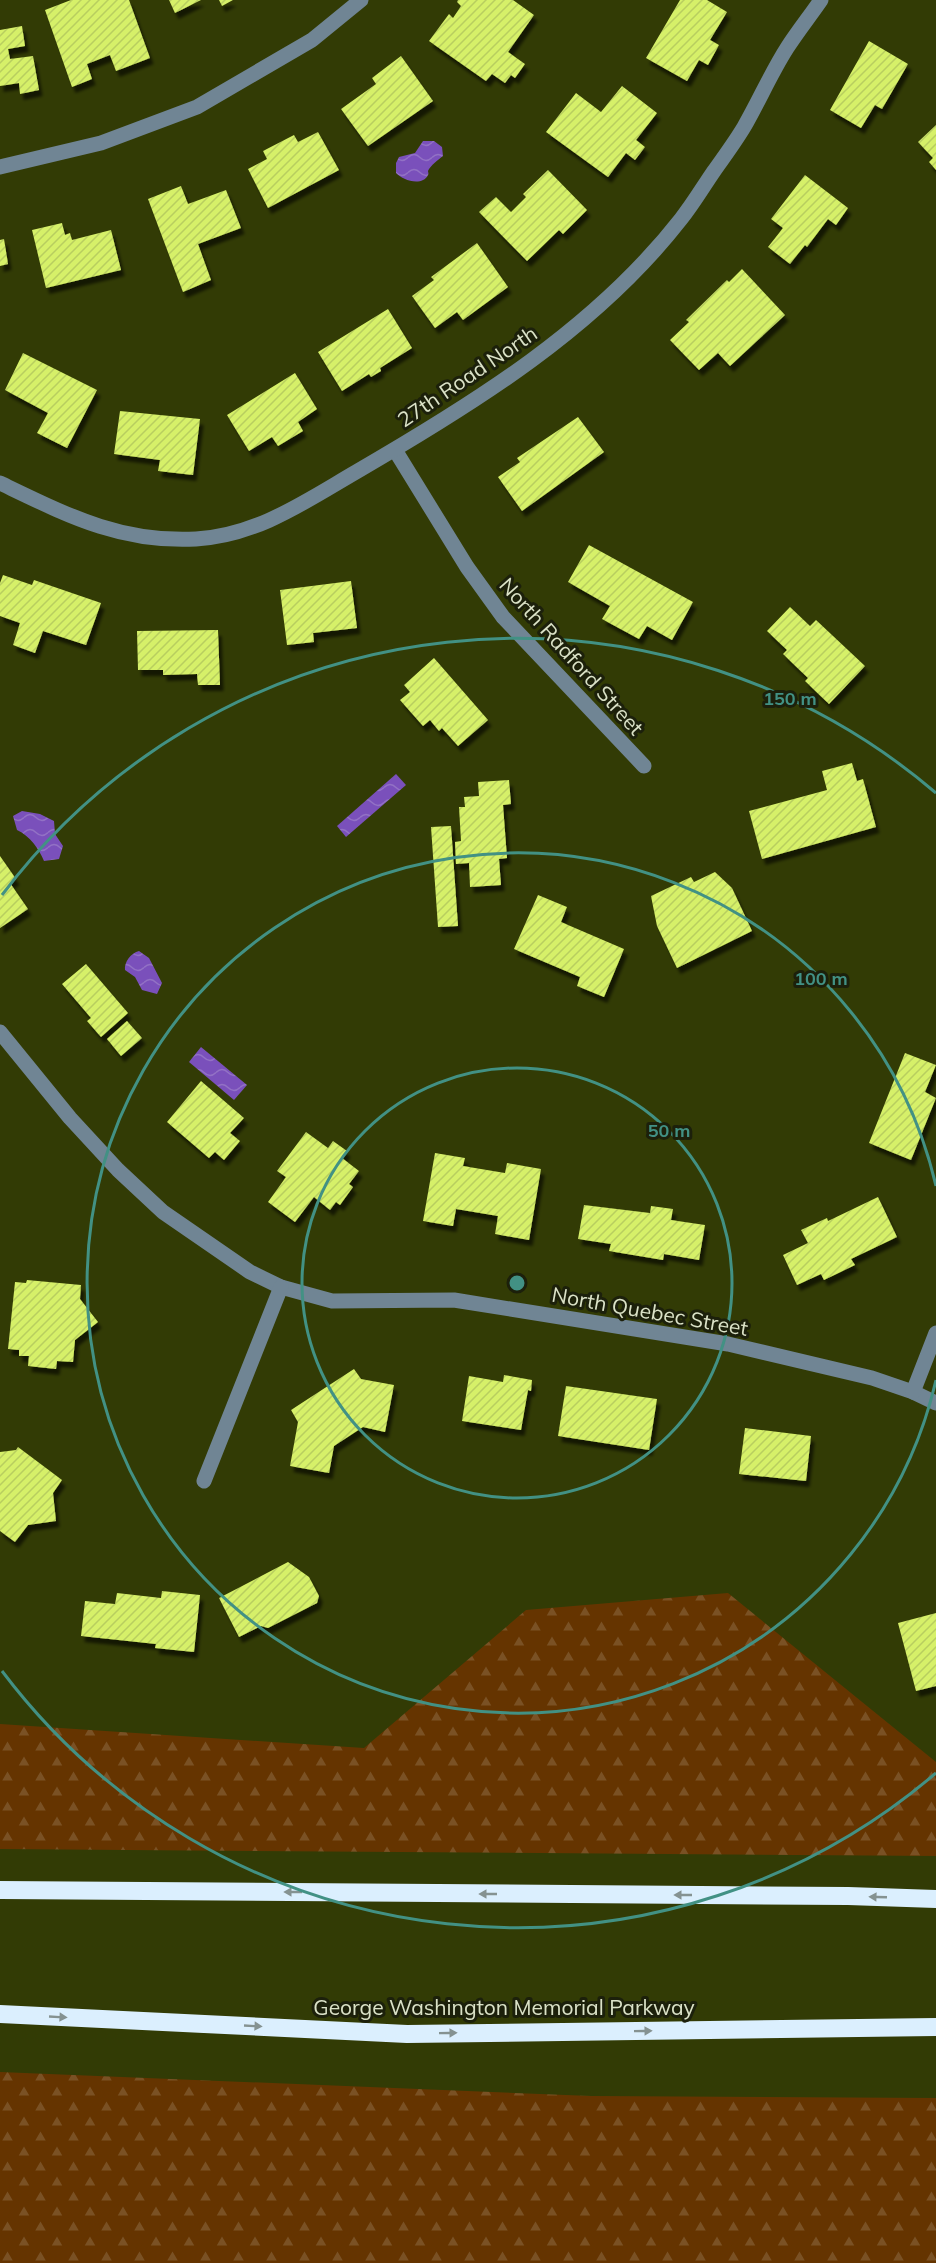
<svg xmlns="http://www.w3.org/2000/svg" width="936" height="2263" font-family="Mulish,sans-serif">
<style>
.forest{fill:url(#forest-firs)}
.water{fill:url(#water-waves)}
.building{fill:url(#building-hatch);filter:url(#shadow)}
.lines{fill:none;stroke-linecap:round;stroke-linejoin:round}
.minor{stroke:#708594;stroke-width:15}
.highway{stroke:#dbeffe;stroke-width:18}
.oneway{fill:#859291}
.ring{fill:none;stroke:#429184;stroke-width:3}
.labels{text-anchor:middle;dominant-baseline:central;stroke-width:6;stroke-linejoin:round;paint-order:stroke}
.street-label{font-size:21px;fill:#dbe2c7;stroke:#1c200b}
.centre{fill:#429184;stroke:#1c200b;stroke-width:3}
.ring-label{font-size:18px;text-anchor:middle;font-weight:bold;fill:#429184;stroke:#1c200b;stroke-width:6;stroke-linejoin:round;paint-order:stroke}
</style>
<defs>
<pattern id="forest-firs" width="22" height="20" patternUnits="userSpaceOnUse" patternTransform="scale(1.5)"><rect width="22" height="20" fill="#653400"/><path d="M5 1l3.5 6h-7zM16 11l3.5 6h-7z" fill="#7a5124"/></pattern>
<pattern id="water-waves" width="16" height="10" patternUnits="userSpaceOnUse" patternTransform="scale(1.5)"><rect width="16" height="10" fill="#7a50bb"/><path d="M0 5q4-4 8 0t8 0" fill="none" stroke="#9271c5"/></pattern>
<pattern id="building-hatch" width="6" height="6" patternUnits="userSpaceOnUse" patternTransform="scale(1.5)"><rect width="6" height="6" fill="#d6f069"/><path d="M-1 1l2-2M0 6l6-6M5 7l2-2" fill="none" stroke="#b8ce60"/></pattern>
<filter id="shadow"><feDropShadow dx="3.5" dy="6" stdDeviation="1.5" flood-color="#0009"/></filter>
</defs>
<rect width="100%" height="100%" fill="#323b05"/>
<g class="forest">
<path d="M 728,1593 L 936,1762 L 936,1856 L 0,1849 L 0,1724 L 364,1748 L 526,1610 Z"/>
<path d="M 0,2072 L 591,2096 L 936,2098 L 936,2263 L 0,2263 Z"/>
</g>
<g class="water">
<path d="M 423,141 L 434,141 L 442,147 L 443,156 C 439,159 430,166 428,171 C 428,172 429,174 428,175 C 422,187 402,180 396,173 L 396,163 L 399,157 L 415,153 Z"/>
<path d="M 396,774 L 406,785 L 346,837 L 337,826 Z"/>
<path d="M 22,811 L 40,814 L 54,821 L 55,834 L 63,846 L 59,859 L 44,861 C 39,849 30,836 17,830 L 13,816 Z"/>
<path d="M 139,951 L 149,958 L 162,983 L 157,994 L 142,990 L 135,977 L 125,970 C 124,962 131,953 139,951 Z"/>
<path d="M 201,1047 L 247,1085 L 234,1100 L 189,1062 Z"/>
</g>
<g class="building">
<path d="M 71,0 L 129,0 L 150,58 L 116,71 L 110,55 L 87,64 L 92,79 L 72,87 L 45,10 Z"/>
<path d="M 169,0 L 201,0 L 175,13 Z"/>
<path d="M 219,0 L 233,0 L 222,6 Z"/>
<path d="M 458,0 L 513,0 L 534,15 L 508,52 L 525,64 L 515,78 L 511,75 L 505,83 L 492,74 L 486,81 L 429,41 L 449,14 L 453,18 L 461,6 L 457,2 Z"/>
<path d="M 680,0 L 707,0 L 727,12 L 710,40 L 719,45 L 708,65 L 699,60 L 687,81 L 646,58 Z"/>
<path d="M 22,26 L 25,46 L 8,49 L 10,59 L 33,56 L 39,90 L 20,94 L 19,83 L 0,86 L 0,30 Z"/>
<path d="M 869,41 L 908,64 L 882,109 L 875,105 L 861,128 L 830,110 Z"/>
<path d="M 401,56 L 433,101 L 368,146 L 341,109 L 376,84 L 372,78 Z"/>
<path d="M 622,86 L 657,113 L 636,140 L 645,147 L 635,160 L 626,153 L 608,177 L 546,132 L 576,93 L 601,112 Z"/>
<path d="M 936,125 L 936,170 L 929,162 L 933,158 L 918,142 Z"/>
<path d="M 318,132 L 339,170 L 268,208 L 248,169 L 267,159 L 263,151 L 294,135 L 298,142 Z"/>
<path d="M 548,170 L 587,210 L 563,234 L 559,230 L 527,261 L 479,212 L 496,197 L 511,212 L 526,197 L 523,194 Z"/>
<path d="M 805,175 L 848,208 L 836,225 L 828,219 L 807,247 L 805,245 L 790,264 L 768,247 L 783,228 L 771,219 Z"/>
<path d="M 181,186 L 188,204 L 226,190 L 241,228 L 198,244 L 211,280 L 183,292 L 148,199 Z"/>
<path d="M 62,223 L 65,235 L 70,233 L 72,240 L 111,230 L 121,270 L 46,288 L 32,230 Z"/>
<path d="M 4,239 L 8,264 L 0,266 L 0,240 Z"/>
<path d="M 477,243 L 508,287 L 463,320 L 457,312 L 435,328 L 412,296 L 434,280 L 431,277 Z"/>
<path d="M 742,269 L 785,315 L 730,366 L 718,353 L 699,370 L 670,340 L 689,322 L 686,320 L 727,280 L 729,282 Z"/>
<path d="M 388,309 L 412,348 L 380,368 L 381,371 L 371,377 L 369,374 L 342,391 L 318,352 Z"/>
<path d="M 23,353 L 97,390 L 67,448 L 37,433 L 48,413 L 5,390 Z"/>
<path d="M 295,373 L 317,409 L 298,422 L 303,431 L 278,446 L 272,437 L 249,451 L 227,415 Z"/>
<path d="M 120,411 L 200,419 L 193,475 L 158,471 L 160,460 L 114,454 Z"/>
<path d="M 578,417 L 604,452 L 522,511 L 498,477 L 520,462 L 517,458 Z"/>
<path d="M 589,545 L 693,602 L 672,640 L 647,626 L 639,639 L 602,619 L 610,606 L 568,582 Z"/>
<path d="M 3,575 L 32,585 L 34,580 L 101,603 L 86,645 L 43,631 L 35,653 L 13,645 L 20,623 L 0,616 L 0,583 Z"/>
<path d="M 351,581 L 357,628 L 313,633 L 314,642 L 287,645 L 280,590 Z"/>
<path d="M 790,607 L 810,626 L 816,620 L 865,666 L 829,704 L 805,681 L 808,678 L 783,654 L 787,650 L 767,631 Z"/>
<path d="M 218,630 L 220,685 L 198,685 L 197,674 L 163,675 L 163,670 L 138,670 L 137,631 Z"/>
<path d="M 434,658 L 488,720 L 458,746 L 442,728 L 439,731 L 430,720 L 423,726 L 400,700 L 410,692 L 404,685 Z"/>
<path d="M 852,763 L 857,781 L 863,779 L 876,827 L 762,859 L 749,811 L 827,790 L 822,771 Z"/>
<path d="M 509,780 L 511,804 L 503,805 L 507,858 L 499,859 L 501,885 L 470,887 L 469,863 L 456,864 L 455,842 L 461,841 L 459,807 L 465,807 L 464,797 L 479,796 L 478,782 Z"/>
<path d="M 451,826 L 458,926 L 438,927 L 431,827 Z"/>
<path d="M 0,856 L 16,879 L 10,883 L 28,909 L 0,928 Z"/>
<path d="M 715,872 L 732,888 L 752,931 L 677,968 L 657,926 L 651,896 L 691,877 L 694,882 Z"/>
<path d="M 538,895 L 567,907 L 561,922 L 624,949 L 604,997 L 577,986 L 580,977 L 514,949 Z"/>
<path d="M 86,964 L 128,1013 L 101,1037 L 87,1021 L 91,1018 L 62,984 Z"/>
<path d="M 127,1021 L 142,1038 L 121,1056 L 107,1039 Z"/>
<path d="M 905,1053 L 936,1065 L 925,1092 L 936,1098 L 911,1160 L 869,1143 Z"/>
<path d="M 201,1081 L 244,1118 L 230,1133 L 240,1141 L 224,1160 L 215,1152 L 209,1158 L 167,1122 Z"/>
<path d="M 306,1132 L 328,1148 L 333,1141 L 347,1151 L 342,1158 L 359,1171 L 349,1184 L 353,1187 L 340,1205 L 336,1202 L 330,1210 L 314,1197 L 295,1222 L 268,1202 L 286,1177 L 277,1171 Z"/>
<path d="M 435,1153 L 465,1158 L 463,1166 L 505,1173 L 507,1163 L 541,1169 L 529,1240 L 495,1234 L 498,1216 L 456,1209 L 453,1226 L 423,1221 Z"/>
<path d="M 878,1197 L 897,1237 L 851,1259 L 855,1265 L 824,1280 L 821,1274 L 797,1285 L 783,1255 L 808,1243 L 801,1230 L 827,1218 L 828,1221 Z"/>
<path d="M 584,1205 L 650,1213 L 651,1206 L 673,1209 L 671,1220 L 705,1225 L 699,1260 L 664,1254 L 663,1260 L 609,1251 L 611,1244 L 578,1239 Z"/>
<path d="M 27,1280 L 81,1285 L 80,1299 L 98,1322 L 75,1340 L 73,1362 L 57,1361 L 56,1369 L 28,1366 L 29,1356 L 19,1356 L 19,1350 L 8,1349 L 15,1282 L 26,1283 Z"/>
<path d="M 354,1369 L 361,1379 L 394,1385 L 385,1432 L 363,1427 L 334,1446 L 329,1473 L 290,1466 L 298,1422 L 291,1410 Z"/>
<path d="M 504,1375 L 532,1380 L 531,1391 L 528,1390 L 521,1430 L 462,1421 L 469,1376 L 503,1382 Z"/>
<path d="M 566,1386 L 657,1399 L 649,1450 L 558,1436 Z"/>
<path d="M 745,1428 L 811,1436 L 806,1481 L 739,1474 Z"/>
<path d="M 18,1447 L 62,1480 L 53,1493 L 56,1521 L 28,1525 L 15,1542 L 0,1531 L 0,1452 L 16,1450 Z"/>
<path d="M 288,1562 L 309,1577 L 319,1596 L 317,1603 L 268,1628 L 261,1626 L 239,1637 L 219,1598 Z"/>
<path d="M 162,1591 L 200,1595 L 194,1652 L 155,1648 L 156,1644 L 81,1636 L 85,1601 L 115,1604 L 117,1593 L 161,1598 Z"/>
<path d="M 936,1613 L 936,1686 L 916,1691 L 898,1623 Z"/>
</g>
<g class="lines">
<g class="minor">
<path d="M 0,167 L 101,143 L 197,107 L 312,40 L 361,0"/>
<path d="M 395,450 L 467,567 L 503,617 L 644,766"/>
<path d="M 0,483 C 67,515 120,543 196,539 C 256,536 306,501 356,472 C 475,403 596,328 681,219 C 693,204 703,187 714,171 C 724,157 735,142 744,127 C 759,101 771,73 787,48 C 798,31 810,16 821,0"/>
<path d="M 0,1032 L 70,1118 L 118,1170 L 163,1212 L 250,1272 L 281,1287 L 332,1301 L 454,1300 L 728,1344 L 872,1378 L 913,1392 L 936,1403"/>
<path d="M 913,1392 L 936,1333"/>
<path d="M 204,1481 L 281,1287"/>
</g>
<g class="highway">
<path d="M 0,1890 L 848,1896 L 936,1899"/>
<path d="M 0,2014 L 407,2034 L 936,2027"/>
</g>
</g>
<defs><path id="oneway-solid" d="M-6-.8H1V-3.2L6.5 0L1 3.2V.8H-6Z" transform="scale(1.5)"/></defs>
<g class="oneway">
<use href="#oneway-solid" transform="translate(293 1892) rotate(-180)"/>
<use href="#oneway-solid" transform="translate(488 1894) rotate(-180)"/>
<use href="#oneway-solid" transform="translate(683 1895) rotate(-180)"/>
<use href="#oneway-solid" transform="translate(878 1897) rotate(-178)"/>
<use href="#oneway-solid" transform="translate(58 2017) rotate(3)"/>
<use href="#oneway-solid" transform="translate(253 2026) rotate(3)"/>
<use href="#oneway-solid" transform="translate(643 2031) rotate(-1)"/>
<use href="#oneway-solid" transform="translate(448 2033) rotate(-1)"/>
</g>
<g class="ring">
<circle cx="517" cy="1283" r="215"/>
<path d="M936 1380A430 430 0 1 1 936 1186"/>
<path d="M936 1773A645 645 0 0 1 2 1671M2 895A645 645 0 0 1 936 793"/>
</g>
<g class="labels">
<g class="street-label">
<text transform="translate(467 376) rotate(-34)">27th Road North</text>
<text transform="translate(572 656) rotate(48)">North Radford Street</text>
<text transform="translate(650 1311) rotate(10)">North Quebec Street</text>
<text x="504" y="2007">George Washington Memorial Parkway</text>
</g>
</g>
<circle cx="517" cy="1283" r="9" class="centre"/>
<g class="ring-label">
<text x="790" y="705">150 m</text>
<text x="821" y="985">100 m</text>
<text x="669" y="1137">50 m</text>
</g>
</svg>
